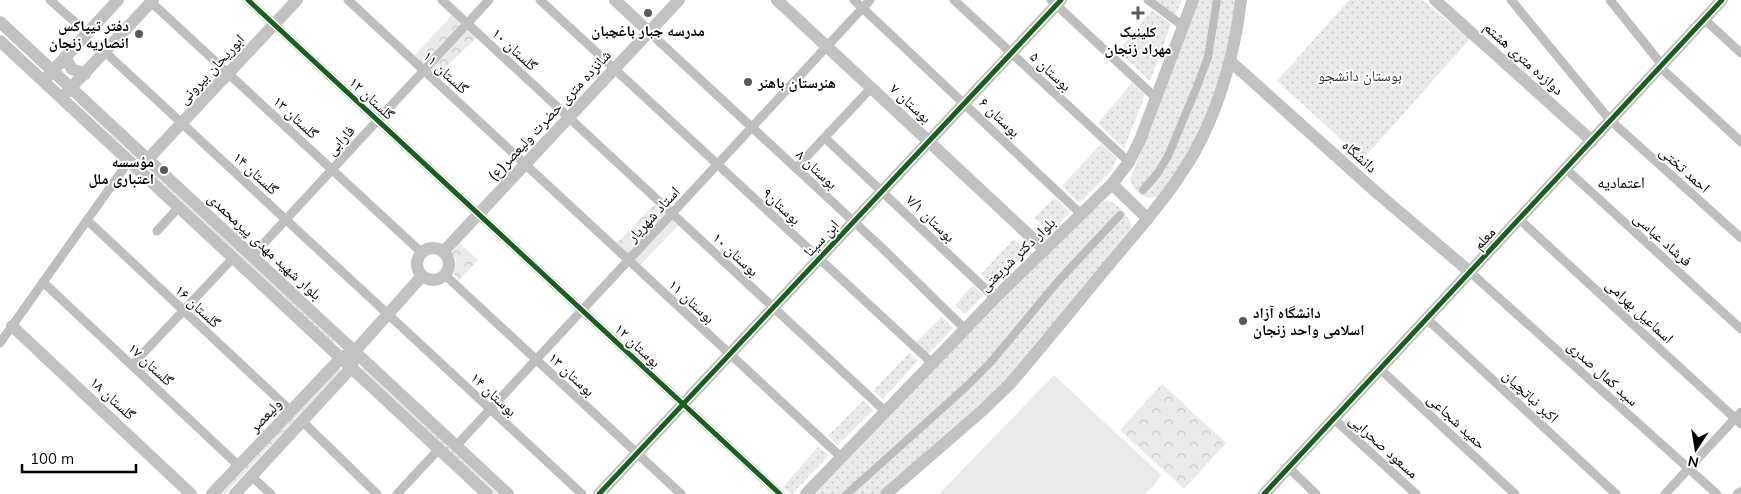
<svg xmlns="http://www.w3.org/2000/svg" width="1741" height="494" font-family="Mulish,'Noto Naskh Arabic',sans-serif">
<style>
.grass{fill:url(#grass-dots)}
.forest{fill:url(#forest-crowns)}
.pitch{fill:#eaeaea}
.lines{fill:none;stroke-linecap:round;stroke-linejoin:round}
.canal{stroke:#bcbcbc;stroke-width:8}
.street{stroke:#bebebe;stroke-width:9}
.secondary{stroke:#c1c1c1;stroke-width:12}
.cycleway-casing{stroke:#fff;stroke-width:8}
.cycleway{stroke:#1b5e20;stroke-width:5}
.poi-dot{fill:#595959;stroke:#fff;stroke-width:2}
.labels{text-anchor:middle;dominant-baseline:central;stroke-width:4;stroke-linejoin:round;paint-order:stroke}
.poi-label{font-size:15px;font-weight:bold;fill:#000;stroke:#fff;text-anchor:end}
.street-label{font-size:15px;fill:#000;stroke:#fff}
.park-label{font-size:15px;fill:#2f2f2f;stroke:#fff}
.neighbourhood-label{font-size:16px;fill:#000;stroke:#fff}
</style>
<defs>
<pattern id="grass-dots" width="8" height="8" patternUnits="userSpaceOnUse" patternTransform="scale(1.25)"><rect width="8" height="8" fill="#eaeaea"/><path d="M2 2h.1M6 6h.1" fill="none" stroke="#c7c7c7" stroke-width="1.8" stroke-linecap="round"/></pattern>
<pattern id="forest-crowns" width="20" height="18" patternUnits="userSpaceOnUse" patternTransform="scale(1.25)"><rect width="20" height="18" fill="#eaeaea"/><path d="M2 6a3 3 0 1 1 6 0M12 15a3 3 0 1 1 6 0" fill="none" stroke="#c7c7c7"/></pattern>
</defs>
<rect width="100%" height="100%" fill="#fff"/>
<g class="grass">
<path d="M 1156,0 L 1182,0 L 1176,15 Z"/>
<path d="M 1199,0 L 1237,0 C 1230,55 1211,119 1180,166 C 1174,177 1165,187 1158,197 C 1143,199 1136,194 1130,180 Z"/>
<path d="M 1349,0 L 1423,0 L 1470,39 L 1363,159 L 1277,81 Z"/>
<path d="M 1152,10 L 1171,24 L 1150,81 L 1118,51 Z"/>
<path d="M 1132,83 L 1145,95 L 1124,149 L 1098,123 Z"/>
<path d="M 79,102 L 334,341 L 333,343 L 78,104 Z"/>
<path d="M 1101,144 L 1117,158 L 1111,171 L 1079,203 L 1062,186 Z"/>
<path d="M 1055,197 L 1070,212 L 1051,233 L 1034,218 Z"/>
<path d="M 1106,200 C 1118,203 1129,215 1132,228 L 1010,378 L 879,494 L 812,494 L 946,355 L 1076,224 Z"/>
<path d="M 1014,239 L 1029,252 L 994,286 L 981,274 Z"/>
<path d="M 973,285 L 984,295 L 965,314 L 955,305 Z"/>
<path d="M 942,317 L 953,328 L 928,354 L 916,342 Z"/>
<path d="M 909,353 L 918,361 L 883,399 L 873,391 Z"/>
<path d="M 364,367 L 498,494 L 495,494 L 362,369 Z"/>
<path d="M 864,400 L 873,410 L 838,445 L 828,436 Z"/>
<path d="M 818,447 L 829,455 L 792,494 L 783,487 Z"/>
</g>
<g class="forest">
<path d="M 452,15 L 461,24 L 424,64 L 415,55 Z"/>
<path d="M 468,29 L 477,37 L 437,76 L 430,70 Z"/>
<path d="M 654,205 L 665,214 L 627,255 L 616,244 Z"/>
<path d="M 670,218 L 678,226 L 640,265 L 632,259 Z"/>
<path d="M 460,243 L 478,260 L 459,280 L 454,274 L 456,259 L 452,253 Z"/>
<path d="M 337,367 L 341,370 L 225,494 L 220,494 Z"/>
<path d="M 1162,384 L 1226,443 L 1184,489 L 1120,430 Z"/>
</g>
<path class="pitch" d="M 1054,375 L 1161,475 L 1154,485 L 1145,494 L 939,494 Z"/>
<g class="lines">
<g class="canal">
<path d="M 1143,190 L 1157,174 L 1168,156 L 1196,89 L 1208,57 L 1217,0"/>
<path d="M 847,494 L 966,387 L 990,363 L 1060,279 L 1120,215"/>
</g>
<g class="street">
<path d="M 50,0 L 87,33"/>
<path d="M 248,0 L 780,494"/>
<path d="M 348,0 L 841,457"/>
<path d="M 442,0 L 885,411"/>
<path d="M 540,0 L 931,362"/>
<path d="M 854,0 L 1081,214"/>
<path d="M 954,0 L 1129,162"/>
<path d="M 1051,0 L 1156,98"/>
<path d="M 1148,0 L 1183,26"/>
<path d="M 1511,0 L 1610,120 L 1741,238"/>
<path d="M 1610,0 L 1662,65"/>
<path d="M 151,2 L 421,252"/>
<path d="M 1704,19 L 1741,53"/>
<path d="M 649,32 L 879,245 L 965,329"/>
<path d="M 105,52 L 582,494"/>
<path d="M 1660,67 L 1741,142"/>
<path d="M 825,138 L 995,298"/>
<path d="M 796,168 L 871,88"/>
<path d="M 1566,169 L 1741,329"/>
<path d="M 1519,219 L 1741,424"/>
<path d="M 87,220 L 291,411"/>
<path d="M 157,231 L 179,207"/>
<path d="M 252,256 L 489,0"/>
<path d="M 1470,272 L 1717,494"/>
<path d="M 445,275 L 681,494"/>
<path d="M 43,282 L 239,466"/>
<path d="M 1427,319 L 1616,494"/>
<path d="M 0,343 L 129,161"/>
<path d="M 132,365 L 233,258"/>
<path d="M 1380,369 L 1515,494"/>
<path d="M 1334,419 L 1416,494"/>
<path d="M 302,421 L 377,494"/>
<path d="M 456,446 L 870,0"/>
<path d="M 1289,468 L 1316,494"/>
<path d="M 251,476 L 271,494"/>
<path d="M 397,494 L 439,449"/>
<path d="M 1665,494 L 1741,412"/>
</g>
<g class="secondary">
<path d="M 615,0 L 649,32"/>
<path d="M 777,0 L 1045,250"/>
<path d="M 1435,0 L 1592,141"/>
<path d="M 0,22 L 508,494"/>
<path d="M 0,41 L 487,494"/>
<path d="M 65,57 L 72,69 L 85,74"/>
<path d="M 1230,61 L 1376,192 L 1470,272"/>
<path d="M 47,77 L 118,0"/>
<path d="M 66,93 L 153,0"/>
<path d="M 148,159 L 297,0"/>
<path d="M 1112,184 L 1148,219"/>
<circle cx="433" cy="264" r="16"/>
<path d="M 443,252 L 679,0"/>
<path d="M 12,326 L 191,494"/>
<path d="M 212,494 L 342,357 L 354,352 L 422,276"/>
<path d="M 235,494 L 352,367 L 353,360"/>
<path d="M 599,494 L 1061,0"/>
<path d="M 806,494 L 995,298 L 1112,184 L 1129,162 L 1140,140 L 1193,0"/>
<path d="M 886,494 L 983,410 L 1009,385 C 1044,344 1078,302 1113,260 C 1136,232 1161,205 1181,174 C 1215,124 1234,60 1241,0"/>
<path d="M 1264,494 L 1722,0"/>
<path d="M 1739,494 L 1741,493"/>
</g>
<defs>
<g id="cycleway">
<path d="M 248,0 L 780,494"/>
<path d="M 599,494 L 1061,0"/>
<path d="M 1264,494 L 1722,0"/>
</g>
</defs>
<use href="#cycleway" class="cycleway-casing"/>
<use href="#cycleway" class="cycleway"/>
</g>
<g class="poi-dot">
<circle cx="648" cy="13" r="5"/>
<path d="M1135.5 5.5h5v5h5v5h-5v5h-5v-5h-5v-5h5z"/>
<circle cx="139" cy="34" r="5"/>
<circle cx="748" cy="82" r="5"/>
<circle cx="164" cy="170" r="5"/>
<circle cx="1243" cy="321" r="5"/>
</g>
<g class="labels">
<g class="poi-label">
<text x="129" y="25">دفتر تیپاکس<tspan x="129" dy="17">انصاریه زنجان</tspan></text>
<text x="648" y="30" text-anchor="middle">مدرسه جبار باغچبان</text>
<text x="1138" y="31" text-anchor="middle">کلینیک<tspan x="1138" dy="17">مهراد زنجان</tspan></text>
<text x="758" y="82" text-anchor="start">هنرستان باهنر</text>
<text x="154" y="161">مؤسسه<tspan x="154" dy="17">اعتباری ملل</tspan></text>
<text x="1253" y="312" text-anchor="start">دانشگاه آزاد<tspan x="1253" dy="17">اسلامی واحد زنجان</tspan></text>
</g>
<g class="street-label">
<text transform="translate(515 49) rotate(43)">گلستان ۱۰</text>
<text transform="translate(1524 58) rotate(42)">دوازده متری هشتم</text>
<text transform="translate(211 69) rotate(-47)">ابوریحان بیرونی</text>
<text transform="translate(1051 71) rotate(43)">بوستان ۵</text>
<text transform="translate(446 72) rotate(43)">گلستان ۱۱</text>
<text transform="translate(372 98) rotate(43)">گلستان ۱۲</text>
<text transform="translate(911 103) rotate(43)">بوستان ۷</text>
<text transform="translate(549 115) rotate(-47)">شانزده متری حضرت ولیعصر(ع)</text>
<text transform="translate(296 117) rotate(43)">گلستان ۱۳</text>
<text transform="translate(1000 117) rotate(44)">بوستان ۶</text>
<text transform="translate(340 140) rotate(-47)">فارابی</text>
<text transform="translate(1360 156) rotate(42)">دانشگاه</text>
<text transform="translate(817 169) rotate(43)">بوستان ۸</text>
<text transform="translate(1685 169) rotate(42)">احمد تختی</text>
<text transform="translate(256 173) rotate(43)">گلستان ۱۴</text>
<text transform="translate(782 206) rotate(43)">بوستان۹</text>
<text transform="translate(653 214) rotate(-47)">استاد شهریار</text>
<text transform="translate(931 218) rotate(44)">بوستان ۷/۱</text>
<text transform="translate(821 238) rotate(-47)">ابن سینا</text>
<text transform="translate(1484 238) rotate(-47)">معلم</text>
<text transform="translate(1663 239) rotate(42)">فرشاد عباسی</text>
<text transform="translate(265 246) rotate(43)">بلوار شهید مهدی پیرمحمدی</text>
<text transform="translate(736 254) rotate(43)">بوستان ۱۰</text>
<text transform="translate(1017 254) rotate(-44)">بلوار دکتر شریعتی</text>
<text transform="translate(692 301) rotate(43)">بوستان ۱۱</text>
<text transform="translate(198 306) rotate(43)">گلستان ۱۶</text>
<text transform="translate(1640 311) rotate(43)">اسماعیل بهرامی</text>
<text transform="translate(638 345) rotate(43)">بوستان ۱۲</text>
<text transform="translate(151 364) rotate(43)">گلستان ۱۷</text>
<text transform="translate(1603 373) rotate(42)">سید کمال صدری</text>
<text transform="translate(572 374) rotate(43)">بوستان ۱۳</text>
<text transform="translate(494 394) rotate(43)">بوستان ۱۴</text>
<text transform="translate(1531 396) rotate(43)">اکبر نباتچیان</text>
<text transform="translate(113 398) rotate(43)">گلستان ۱۸</text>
<text transform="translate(265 415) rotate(-47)">ولیعصر</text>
<text transform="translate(1457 421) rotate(43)">حمید شجاعی</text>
<text transform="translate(1384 446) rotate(42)">مسعود صحرایی</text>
</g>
<g class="park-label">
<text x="1360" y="75">بوستان دانشجو</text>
</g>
<g class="neighbourhood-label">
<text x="1621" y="182">اعتمادیه</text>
</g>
</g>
<g transform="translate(1696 449) rotate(192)" stroke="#ffffff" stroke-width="4" paint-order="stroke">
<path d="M0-4L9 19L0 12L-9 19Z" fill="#000000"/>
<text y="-8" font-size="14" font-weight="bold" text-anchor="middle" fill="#000000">N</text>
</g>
<path d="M22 464v8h114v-8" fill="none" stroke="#000000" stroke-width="2.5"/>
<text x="30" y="464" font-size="15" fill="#000000" stroke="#ffffff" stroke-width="4" paint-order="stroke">100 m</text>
</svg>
